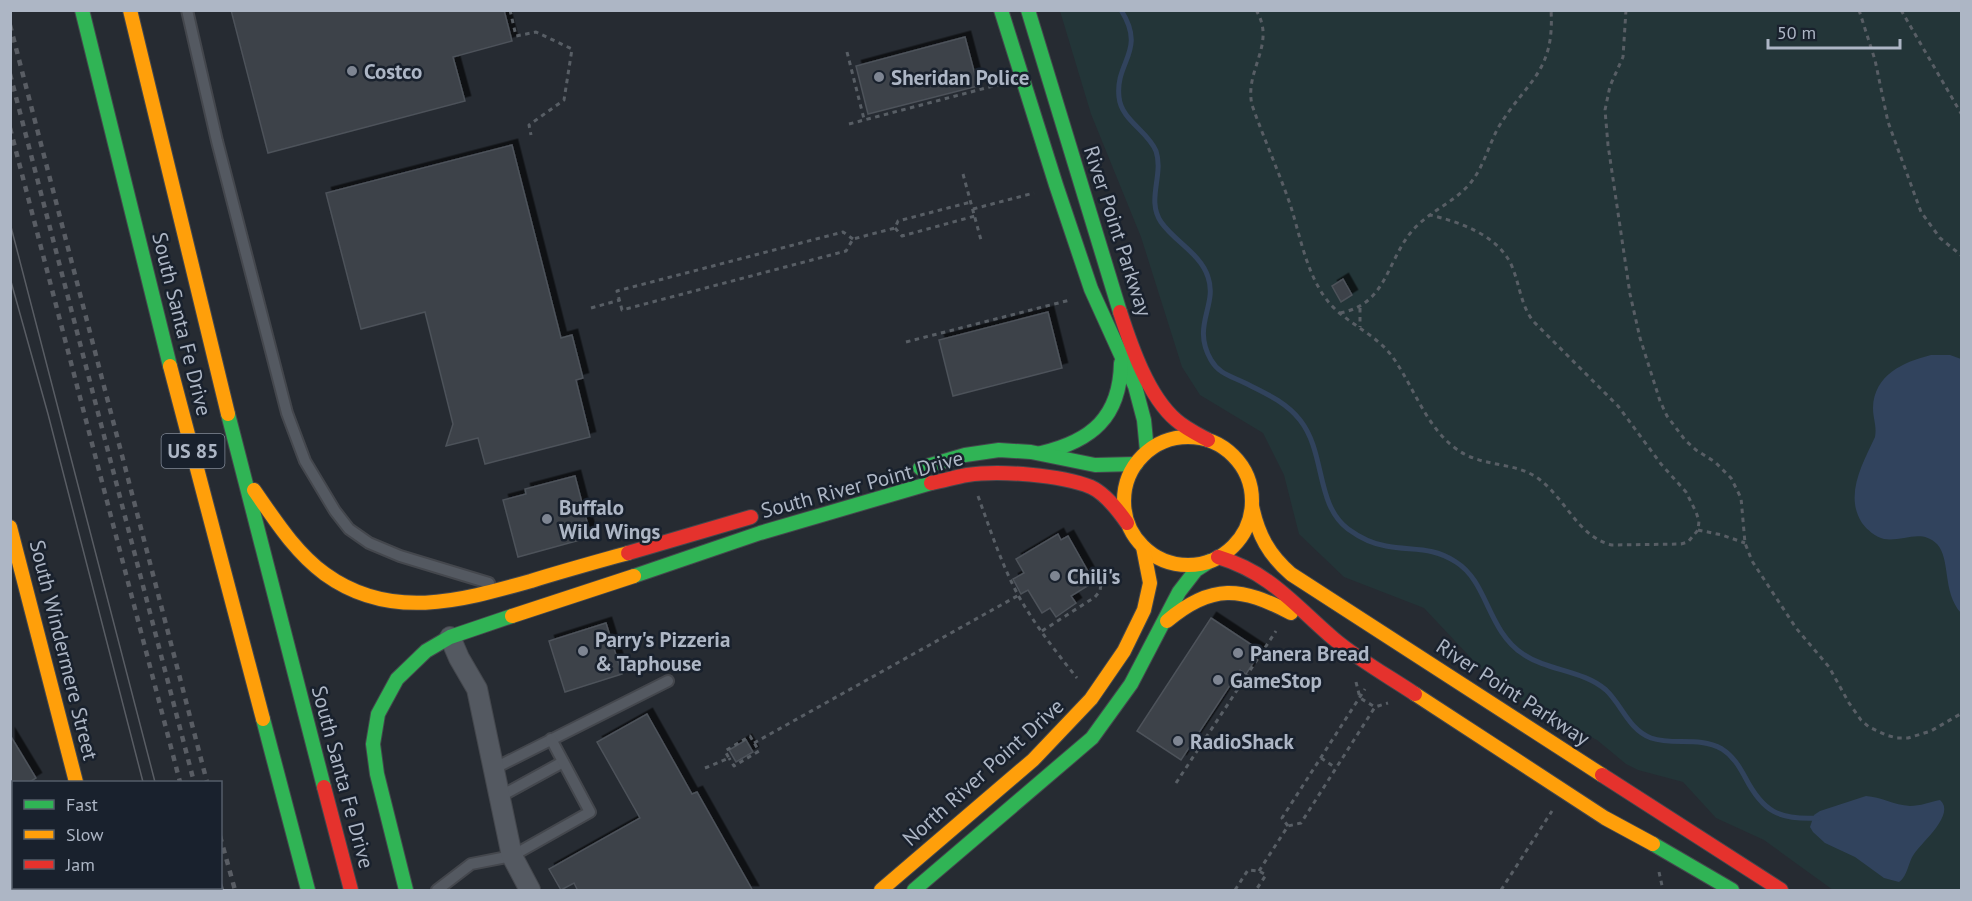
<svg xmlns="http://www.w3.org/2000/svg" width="1972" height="901" font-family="'PT Sans',sans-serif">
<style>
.green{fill:#233538}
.water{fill:#31435d}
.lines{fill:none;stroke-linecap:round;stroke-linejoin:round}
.stream{stroke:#31435d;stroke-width:5}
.building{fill:#3c4249;stroke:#4d525a;stroke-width:1.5;filter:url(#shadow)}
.lane-casing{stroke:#44474d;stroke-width:14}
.street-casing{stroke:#44474d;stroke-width:22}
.fast-casing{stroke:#44474d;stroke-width:16}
.slow-casing{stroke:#44474d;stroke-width:16}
.jam-casing{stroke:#44474d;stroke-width:16}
.path{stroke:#585e65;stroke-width:3;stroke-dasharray:4.5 4.5;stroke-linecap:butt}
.lane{stroke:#545961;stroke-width:10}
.street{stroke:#545961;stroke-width:20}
.fast{stroke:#30b455;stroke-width:14}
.slow{stroke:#ff9f0a;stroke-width:14}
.jam{stroke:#e5322d;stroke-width:14}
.tram{stroke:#595d64;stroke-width:1.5}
.rail{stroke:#595d64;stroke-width:4.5;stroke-dasharray:6 6;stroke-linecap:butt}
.poi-dot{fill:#7e8592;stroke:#19212d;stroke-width:2}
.labels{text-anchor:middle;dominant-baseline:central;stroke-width:5;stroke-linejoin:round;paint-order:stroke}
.shield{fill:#19212d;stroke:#818997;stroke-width:1.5}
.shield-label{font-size:20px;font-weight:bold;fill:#adb6c5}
.poi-label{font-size:21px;font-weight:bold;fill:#adb6c5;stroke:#19212d;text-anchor:start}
.street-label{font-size:21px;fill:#adb6c5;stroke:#19212d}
</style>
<defs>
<filter id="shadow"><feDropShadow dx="5.5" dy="-5.5" stdDeviation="0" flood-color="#0009"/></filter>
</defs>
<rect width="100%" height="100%" fill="#262b32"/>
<path class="green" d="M 1060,11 L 1961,11 L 1961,890 L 1833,890 L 1764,840 L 1716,818 L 1683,782 L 1638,770 L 1626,764 L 1597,740 L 1501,690 L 1424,608 L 1344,577 L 1299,534 L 1284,475 L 1263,433 L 1200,395 L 1182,367 L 1141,237 L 1091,114 Z"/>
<g class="water">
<path d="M 1931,355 L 1950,355 L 1961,359 L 1961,613 C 1942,592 1951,559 1937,544 C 1921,528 1903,542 1884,539 C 1876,537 1867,530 1862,523 C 1844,495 1863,463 1875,437 C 1877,426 1873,419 1873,408 C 1874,375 1903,362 1931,355 Z"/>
<path d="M 1866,796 C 1881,797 1894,805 1910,806 C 1920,806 1930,802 1940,800 C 1956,814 1923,841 1914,854 C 1908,862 1908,876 1899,882 L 1884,878 L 1855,857 L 1825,843 L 1813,832 L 1810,827 L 1814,815 L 1820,811 Z"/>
</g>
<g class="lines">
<path class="stream" d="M 1121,10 C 1147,51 1115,61 1119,97 C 1121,120 1148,131 1156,151 C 1164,175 1146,200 1161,222 C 1175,242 1201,254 1208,277 C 1218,306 1191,325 1211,360 C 1219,374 1231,376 1245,383 C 1265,393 1286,402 1300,420 C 1326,453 1315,504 1348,529 C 1359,537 1373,544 1386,546 C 1412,551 1432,546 1456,562 C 1488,582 1487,630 1523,654 C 1548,671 1583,670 1606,690 C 1622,705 1629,730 1651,738 C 1674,746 1698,736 1722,749 C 1733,756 1739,766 1745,777 C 1763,812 1779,820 1818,818"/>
</g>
<g class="building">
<path d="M 231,10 L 504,10 L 512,41 L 453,57 L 465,101 L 268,153 Z"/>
<path d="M 965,37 L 978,86 L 868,114 L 856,66 Z"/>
<path d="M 512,145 L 561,338 L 572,335 L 583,378 L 576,380 L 590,437 L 485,464 L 478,438 L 446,446 L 453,424 L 425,312 L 361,329 L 326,193 Z"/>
<path d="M 1343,279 L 1352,295 L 1341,302 L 1332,286 Z"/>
<path d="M 1048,312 L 1062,368 L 953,396 L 939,340 Z"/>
<path d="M 575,476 L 591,537 L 518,557 L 503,500 L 526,494 L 525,489 Z"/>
<path d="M 1058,534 L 1061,540 L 1068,536 L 1094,582 L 1071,596 L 1076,603 L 1056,617 L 1050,608 L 1042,613 L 1028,590 L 1021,594 L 1013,579 L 1024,573 L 1016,559 Z"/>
<path d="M 1211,618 L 1261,651 L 1246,674 L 1240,670 L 1181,760 L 1137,731 Z"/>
<path d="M 606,623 L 622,674 L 565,692 L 549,641 Z"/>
<path d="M 647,714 L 692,794 L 697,792 L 753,891 L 578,891 L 574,883 L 561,890 L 549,869 L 640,818 L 597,742 Z"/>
<path d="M 10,735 L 36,778 L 28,783 L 10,783 Z"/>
<path d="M 746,740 L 753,752 L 736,762 L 729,750 Z"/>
</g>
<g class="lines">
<defs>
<g id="lane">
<path d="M 187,10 L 217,141 L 287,413 L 305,461 L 335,511 L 349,529 L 369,543 L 400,556 L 489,583"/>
<path d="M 495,768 L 668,681"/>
<path d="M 501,796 L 563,762"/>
<path d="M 437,890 L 471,864 L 512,856 L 590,812 L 551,739"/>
</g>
<path id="street" d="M 450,637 L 459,658 L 477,689 L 512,856 L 530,890"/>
<g id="fast">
<path d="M 82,10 L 170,366"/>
<path d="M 1001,10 L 1056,185 L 1091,289 L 1135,386 L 1144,420 L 1147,451"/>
<path d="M 1028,10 L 1120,312"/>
<path d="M 228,414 L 324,787"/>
<path d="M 1041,453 C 1092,441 1120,417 1121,363"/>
<path d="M 920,468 L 965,455 L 999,450 L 1031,452 L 1095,465 L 1136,464"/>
<path d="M 634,576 L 760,533 L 931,483"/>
<path d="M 263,719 L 308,890"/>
<path d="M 1653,844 L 1732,890"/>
<path d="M 406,890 L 377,774 L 373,744 L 378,714 L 397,679 L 426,651 L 450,637 L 512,616"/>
<path d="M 914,890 L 1092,738 L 1131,684 L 1179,592 L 1196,570 L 1210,561"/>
</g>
<g id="slow">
<path d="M 130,10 L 228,414"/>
<path d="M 170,366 L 263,719"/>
<circle cx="1188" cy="501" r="64"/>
<path d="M 254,490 C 275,520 295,552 325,574 C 390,621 460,601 531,581 C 563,571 596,562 628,553"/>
<path d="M 1252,506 C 1258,535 1269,555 1291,574 L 1602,775"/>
<path d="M 10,527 L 76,782"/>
<path d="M 512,616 L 634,576"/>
<path d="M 1167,621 C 1212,583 1241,587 1291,613"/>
<path d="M 1415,694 L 1605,818 L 1653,844"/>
<path d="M 103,888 L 104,890"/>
<path d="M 881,890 L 1033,760 L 1091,699 L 1124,651 L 1144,610 L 1150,583 L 1143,547"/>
</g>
<g id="jam">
<path d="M 1120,312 C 1131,346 1148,396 1176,420 C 1185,428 1197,434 1208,440"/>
<path d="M 931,483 C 943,481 955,477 967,475 C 1000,470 1061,475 1091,487 C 1106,494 1118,510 1127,523"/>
<path d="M 628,553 L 751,517"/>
<path d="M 1218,557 C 1271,573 1294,605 1334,639 C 1359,660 1388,676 1415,694"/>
<path d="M 1602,775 L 1781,890"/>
<path d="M 324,787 L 351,890"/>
</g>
</defs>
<use href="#lane" class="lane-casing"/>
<use href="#street" class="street-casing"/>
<use href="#fast" class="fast-casing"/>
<use href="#slow" class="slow-casing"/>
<use href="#jam" class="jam-casing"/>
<g class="path">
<path d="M 510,10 L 516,36 L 536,32 L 572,49 L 564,100 L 529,125 L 531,135"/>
<path d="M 1256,10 C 1277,44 1244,70 1252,105 C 1264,139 1279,172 1291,207 C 1300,236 1306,270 1324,296 C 1342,323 1376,332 1394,359 C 1414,388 1426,426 1455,448 C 1481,468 1512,461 1536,477 C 1565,496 1577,537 1612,545 L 1681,544 L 1688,542 L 1698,530 L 1699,521 L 1696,512 L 1686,492 L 1661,464 L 1618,406 L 1533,321 C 1521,305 1520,287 1513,269 C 1501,236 1460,222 1430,215"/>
<path d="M 1626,10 L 1623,57 L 1610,86 L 1605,110 L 1608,145 L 1630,294 L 1640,338 L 1660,401 L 1667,416 L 1685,440 L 1696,450 L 1715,462 L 1731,478 L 1741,498 L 1745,543 L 1752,561 L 1796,628 L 1829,667 L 1849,703 L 1861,720 L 1869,727 L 1886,735 L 1897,738 L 1908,738 L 1931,731 L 1962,713"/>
<path d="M 1859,10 L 1875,60 L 1888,122 L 1921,212 L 1940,238 L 1962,256"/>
<path d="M 1901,10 L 1962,115"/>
<path d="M 847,52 L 864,119"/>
<path d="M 849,124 L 1001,84"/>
<path d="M 963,174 L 981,240"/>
<path d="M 973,209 L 1034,193"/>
<path d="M 895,228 L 902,236 L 975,216"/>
<path d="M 853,239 L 843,232 L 617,291 L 622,310 L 846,251 L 853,239 L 895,228 L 898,221 L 971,202"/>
<path d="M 591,308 L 620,300"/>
<path d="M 1360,308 L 1360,327"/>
<path d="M 1340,313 C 1387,304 1386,262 1412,231 C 1429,211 1456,202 1472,181 C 1484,165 1489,145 1498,128 C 1526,81 1555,73 1551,10"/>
<path d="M 906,342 L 1070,300"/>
<path d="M 978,496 C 990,529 1001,563 1018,595 C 1035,625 1056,652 1077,678"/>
<path d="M 1698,530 L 1722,535 L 1745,543"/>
<path d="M 1042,631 L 1095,597 L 1100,591 L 1102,577"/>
<path d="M 1356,682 L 1360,698 L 1375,707"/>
<path d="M 754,743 L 1019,595"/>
<path d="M 1321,758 L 1336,768"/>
<path d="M 705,768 L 729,758 L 725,751 L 750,736 L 759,751 L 734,766 L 729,758"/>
<path d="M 1176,783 L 1276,631"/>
<path d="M 1288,826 L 1282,818 L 1365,689"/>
<path d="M 1259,871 L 1288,826 L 1301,823 L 1375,707 L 1388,703"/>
<path d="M 1659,872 L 1663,890"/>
<path d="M 1235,890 L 1248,870 L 1259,871 L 1266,875 L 1256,890"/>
<path d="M 1501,890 L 1552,811"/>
</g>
<use href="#lane" class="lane"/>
<use href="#street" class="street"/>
<use href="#fast" class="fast"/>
<use href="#slow" class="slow"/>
<use href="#jam" class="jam"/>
<g class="tram">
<path d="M 10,223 L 155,782"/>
<path d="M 10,278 L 48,414 L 143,782"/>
<path d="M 171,888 L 171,890"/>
<path d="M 182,888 L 183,890"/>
</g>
<g class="rail">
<path d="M 10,25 L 207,782"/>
<path d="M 10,74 L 194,782"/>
<path d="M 10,128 L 180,782"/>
<path d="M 220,836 L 235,890"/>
<path d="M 220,884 L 222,890"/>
<path d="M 207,888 L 208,890"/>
</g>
</g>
<g class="poi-dot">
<circle cx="352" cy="71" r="6"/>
<circle cx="879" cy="77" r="6"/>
<circle cx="547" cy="519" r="6"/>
<circle cx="1055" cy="576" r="6"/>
<circle cx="583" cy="651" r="6"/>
<circle cx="1238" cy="653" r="6"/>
<circle cx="1218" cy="680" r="6"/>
<circle cx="1178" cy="741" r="6"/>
</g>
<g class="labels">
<rect class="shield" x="161.5" y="434" width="63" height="34" rx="4.5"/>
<g class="shield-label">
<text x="193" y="451">US 85</text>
</g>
<g class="poi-label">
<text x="364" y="71">Costco</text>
<text x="891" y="77">Sheridan Police</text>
<text x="559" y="507">Buffalo<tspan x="559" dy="24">Wild Wings</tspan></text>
<text x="1067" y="576">Chili's</text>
<text x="595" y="639">Parry's Pizzeria<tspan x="595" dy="24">&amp; Taphouse</tspan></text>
<text x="1250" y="653">Panera Bread</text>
<text x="1230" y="680">GameStop</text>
<text x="1190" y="741">RadioShack</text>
</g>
<g class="street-label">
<text transform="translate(1118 231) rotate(72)">River Point Parkway</text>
<text transform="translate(182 324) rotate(76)">South Santa Fe Drive</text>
<text transform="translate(862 484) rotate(-15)">South River Point Drive</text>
<text transform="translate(64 650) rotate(76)">South Windermere Street</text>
<text transform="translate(1513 692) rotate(33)">River Point Parkway</text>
<text transform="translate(983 772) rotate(-42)">North River Point Drive</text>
<text transform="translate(343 777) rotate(75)">South Santa Fe Drive</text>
</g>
</g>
<rect width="1972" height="901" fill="none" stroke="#adb6c5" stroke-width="24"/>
<rect x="12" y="781" width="210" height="108" fill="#19212d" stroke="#545d6a" stroke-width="1.5"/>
<rect x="24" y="800" width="30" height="9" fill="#30b455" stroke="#545d6a" stroke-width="1.5"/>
<text x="66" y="811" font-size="18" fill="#adb6c5">Fast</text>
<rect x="24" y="830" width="30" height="9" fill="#ff9f0a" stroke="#545d6a" stroke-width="1.5"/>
<text x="66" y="841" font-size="18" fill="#adb6c5">Slow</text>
<rect x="24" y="860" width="30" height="9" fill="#e5322d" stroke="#545d6a" stroke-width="1.5"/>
<text x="66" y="871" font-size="18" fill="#adb6c5">Jam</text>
<path d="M1768 39v9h132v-9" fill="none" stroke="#adb6c5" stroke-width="3"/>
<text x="1777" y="39" font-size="18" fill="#adb6c5" stroke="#19212d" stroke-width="4.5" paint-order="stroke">50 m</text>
</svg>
